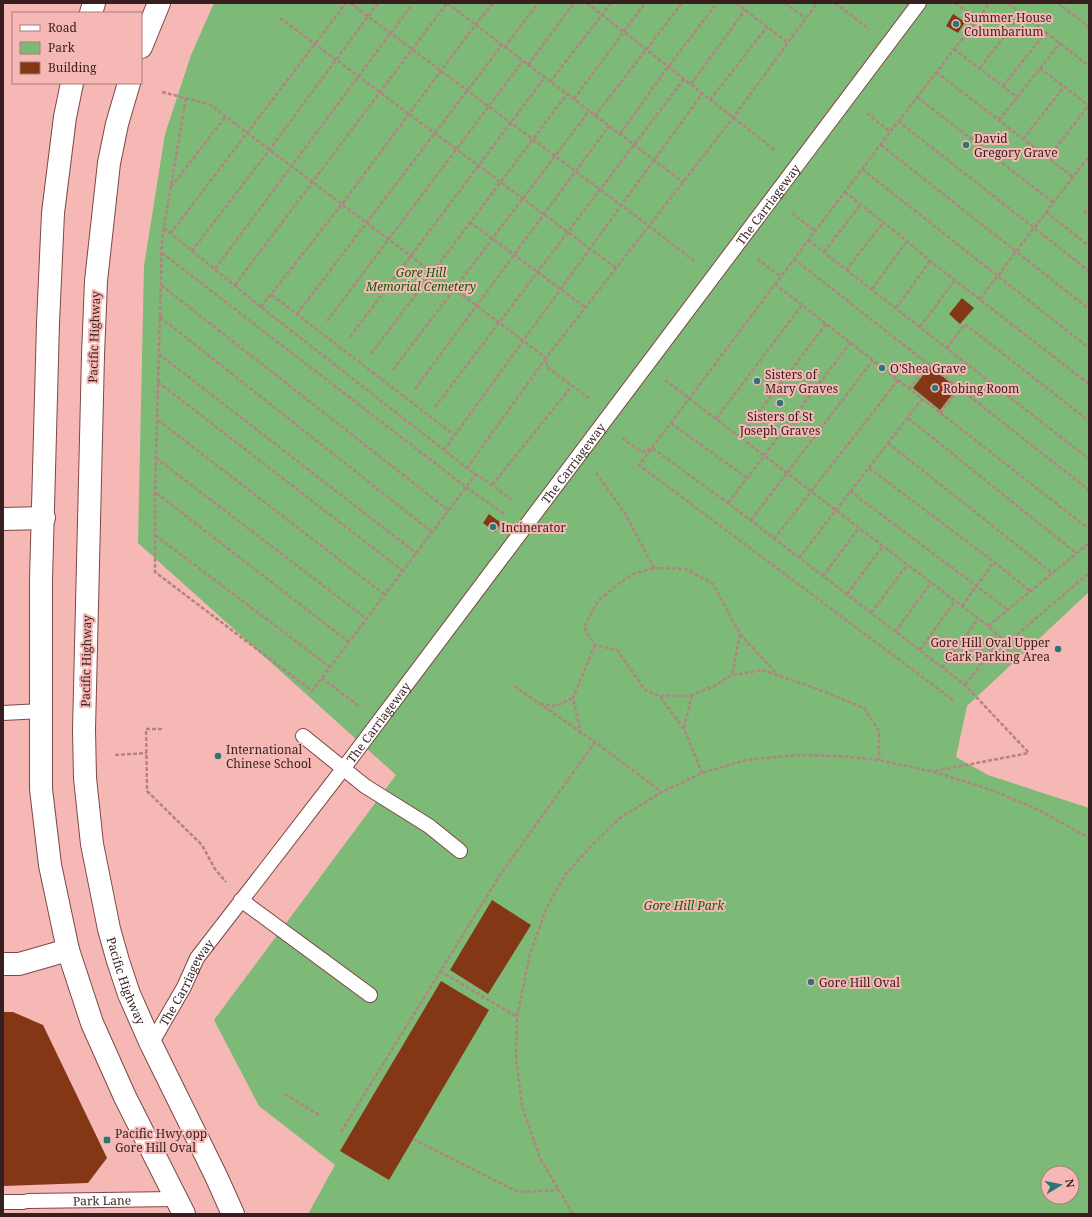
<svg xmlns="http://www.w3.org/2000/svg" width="1092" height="1217" font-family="'Noto Serif',serif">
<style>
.green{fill:#7dba78;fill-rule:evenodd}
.building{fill:#833715}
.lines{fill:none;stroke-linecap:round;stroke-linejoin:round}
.service-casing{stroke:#7c4846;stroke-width:16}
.minor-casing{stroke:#7c4846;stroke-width:24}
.primary-casing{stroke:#7c4846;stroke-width:24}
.path{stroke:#b38380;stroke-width:2.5;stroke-dasharray:4 2;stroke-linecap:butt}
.service{stroke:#fff;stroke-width:14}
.minor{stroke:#fff;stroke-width:22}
.primary{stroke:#fff;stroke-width:22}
.poi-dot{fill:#2c757b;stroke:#f6b8b5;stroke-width:1.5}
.labels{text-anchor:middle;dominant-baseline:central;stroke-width:4;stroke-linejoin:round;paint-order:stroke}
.poi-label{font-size:12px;fill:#361f1e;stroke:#f6b8b5;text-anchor:start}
.street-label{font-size:12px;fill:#361f1e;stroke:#f6b8b5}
.park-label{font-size:12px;font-style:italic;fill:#075e06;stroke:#f6b8b5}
</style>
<rect width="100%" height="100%" fill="#f6b8b5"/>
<path class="green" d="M 214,3 L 1089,3 L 1089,592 L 967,706 L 956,757 L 988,775 L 1089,808 L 1089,1214 L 308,1214 L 335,1165 L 259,1106 L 214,1020 L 396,775 L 138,543 L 144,266 L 165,134 L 191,55 ZM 1048,1173 L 1072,1173 L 1072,1197 L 1048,1197 Z"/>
<g class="building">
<path d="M 953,14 L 965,22 L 958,33 L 946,26 Z"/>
<path d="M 962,298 L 974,308 L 960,324 L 949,314 Z"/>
<path d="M 930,366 L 957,388 L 940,410 L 913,388 Z"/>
<path d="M 489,514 L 501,523 L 495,532 L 483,523 Z"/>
<path d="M 492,900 L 531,925 L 488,994 L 450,970 Z"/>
<path d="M 441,981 L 489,1010 L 389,1180 L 340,1151 Z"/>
<path d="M 3,1012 L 13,1012 L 43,1025 L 107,1158 L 88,1183 L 3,1186 Z"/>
</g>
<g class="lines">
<defs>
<g id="service">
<path d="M 3,713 L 42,711"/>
<path d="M 303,736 L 365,786 L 429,826 L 460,851"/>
<path d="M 241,900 L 370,995"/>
<path id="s1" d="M 151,1044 L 184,987 L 197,958 L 343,769 L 919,3"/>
<path id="s2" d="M 28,1201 L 176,1199"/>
<path d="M 3,1202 L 23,1202"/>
</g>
<g id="minor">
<path d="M 3,519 L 44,518"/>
<path d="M 3,964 L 19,964 L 68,950"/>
</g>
<g id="primary">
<path d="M 91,13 L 94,3"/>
<path d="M 141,47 L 159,3"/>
<path d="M 72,83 L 65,117 L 53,213 L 48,323 L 41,580 L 41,789 L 50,865 L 68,950 L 92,1023 L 125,1097 L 184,1214"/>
<path id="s3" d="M 129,83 L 117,124 L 109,163 L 96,281 L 93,355 L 84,730 L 85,778 L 92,844 L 109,929 L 118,961 L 129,994 L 151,1044 L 216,1176 L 233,1214"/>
</g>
</defs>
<use href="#service" class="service-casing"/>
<use href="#minor" class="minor-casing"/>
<use href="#primary" class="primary-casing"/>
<g class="path">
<path d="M 350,3 L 649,226 L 694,261"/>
<path d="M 447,3 L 683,182"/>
<path d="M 587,3 L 776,151"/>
<path d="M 736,3 L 788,43"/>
<path d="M 785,3 L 805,18"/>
<path d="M 835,3 L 869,29"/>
<path d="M 955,3 L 978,19"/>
<path d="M 1008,3 L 1089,66"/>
<path d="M 1058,3 L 1089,27"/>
<path d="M 280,18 L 616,268"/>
<path d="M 505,47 L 538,3"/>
<path d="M 954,49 L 1017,97"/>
<path d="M 528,65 L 574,3"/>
<path d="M 980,68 L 1022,13"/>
<path d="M 1040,68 L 1089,106"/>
<path d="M 936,72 L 1073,177"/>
<path d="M 550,82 L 611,3"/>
<path d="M 691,84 L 745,10"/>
<path d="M 1003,86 L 1046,32"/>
<path d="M 162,92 L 209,104 L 546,358 L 547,367 L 590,399"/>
<path d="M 917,97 L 1054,203"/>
<path d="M 186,98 L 162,238 L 155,493 L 155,572 L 312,691 L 476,474"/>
<path d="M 574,99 L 645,3"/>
<path d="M 710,100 L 767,27"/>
<path d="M 867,113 L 890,132"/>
<path d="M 595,116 L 682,3"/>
<path d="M 999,120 L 1060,43"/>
<path d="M 898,121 L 1089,271"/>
<path d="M 620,134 L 668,67 L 717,3"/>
<path d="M 1023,139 L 1064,87"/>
<path d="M 881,145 L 1089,309"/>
<path d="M 1048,158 L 1088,106"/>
<path d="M 862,169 L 1089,348"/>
<path d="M 171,187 L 226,116"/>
<path d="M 845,192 L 907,241 L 930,261 L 1089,384"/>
<path d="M 1046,212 L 1089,246"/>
<path d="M 792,213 L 815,231"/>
<path d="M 1084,213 L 1089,207"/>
<path d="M 470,222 L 586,308"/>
<path d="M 164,228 L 261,307 L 467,468 L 492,485 L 513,501"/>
<path d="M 170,234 L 346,3"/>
<path d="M 808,240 L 1089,459"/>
<path d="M 192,251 L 270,149 L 378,3"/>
<path d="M 824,252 L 860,205"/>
<path d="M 162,253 L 466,487 L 504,514"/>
<path d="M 757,259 L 781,277"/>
<path d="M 794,259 L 1089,490"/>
<path d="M 215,269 L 413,3"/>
<path d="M 846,270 L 883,223"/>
<path d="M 775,284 L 1089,529"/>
<path d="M 161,285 L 448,510"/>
<path d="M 235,285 L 447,3"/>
<path d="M 872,289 L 907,241"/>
<path d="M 272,295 L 454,435"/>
<path d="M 980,299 L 1089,156"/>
<path d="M 261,307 L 342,204 L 475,25 L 493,3"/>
<path d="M 896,308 L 930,261"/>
<path d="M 297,314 L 502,45"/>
<path d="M 160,317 L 432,532"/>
<path d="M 327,321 L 523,61"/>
<path d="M 920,327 L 955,280"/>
<path d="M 350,337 L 545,77"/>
<path d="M 947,348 L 965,324 L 1089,421"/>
<path d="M 159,354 L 416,553"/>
<path d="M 371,354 L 567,94"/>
<path d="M 393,370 L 589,111"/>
<path d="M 665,380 L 988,626 L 1007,643 L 1089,573"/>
<path d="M 158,382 L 403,571"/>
<path d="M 415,389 L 609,126"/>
<path d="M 909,389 L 929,365"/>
<path d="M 435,407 L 684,79"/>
<path d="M 940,413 L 959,388"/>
<path d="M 908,418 L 1076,553"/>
<path d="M 716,419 L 802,305"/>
<path d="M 158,420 L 385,595"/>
<path d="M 671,423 L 747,478"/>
<path d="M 740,437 L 826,324"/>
<path d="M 622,438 L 642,452 L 652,448 L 728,503 L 965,685 L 1029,753"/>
<path d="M 888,443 L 1052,573"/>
<path d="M 444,450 L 702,94"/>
<path d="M 156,458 L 367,619"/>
<path d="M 467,468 L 546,358 L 733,118 L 817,3"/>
<path d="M 869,468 L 994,562 L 1030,591"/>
<path d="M 596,473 L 626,515 L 654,568"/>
<path d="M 492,485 L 572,386"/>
<path d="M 850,491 L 1007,609"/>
<path d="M 156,493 L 349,642"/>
<path d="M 728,503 L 850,343"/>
<path d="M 751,520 L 873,360"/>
<path d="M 155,535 L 330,667"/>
<path d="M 774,539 L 898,380"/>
<path d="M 799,558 L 922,399"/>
<path d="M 654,568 L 686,569 L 713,584 L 740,634 L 732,675 L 714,686 L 689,696 L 660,696 L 645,690 L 617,650 L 595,645 L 584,627 L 598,601 L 618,584 L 633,574 Z"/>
<path d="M 823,576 L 859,528"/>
<path d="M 847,594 L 883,546"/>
<path d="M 962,606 L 994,562"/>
<path d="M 871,613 L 907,565"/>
<path d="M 988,626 L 1089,543"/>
<path d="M 895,632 L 931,583"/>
<path d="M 740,634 L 777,674"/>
<path d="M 920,650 L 955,601"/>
<path d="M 942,668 L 978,619"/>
<path d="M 733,675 L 762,670 L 812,687 L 864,708 L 879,731 L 879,760"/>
<path d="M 322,678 L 360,707"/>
<path d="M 965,685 L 1001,639"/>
<path d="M 514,686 L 595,742 L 662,792"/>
<path d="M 660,697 L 684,729 L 702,773"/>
<path d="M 953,700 L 639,465 L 890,132 L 990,3"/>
<path d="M 540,704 L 556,706 L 573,698"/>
<path d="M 684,728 L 692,695"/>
<path d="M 162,729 L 146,729 L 147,791 L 202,845 L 215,869 L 226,882"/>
<path d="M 581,734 L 573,698 L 595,645"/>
<path d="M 115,755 L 147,753"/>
<path d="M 935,771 L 1029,753"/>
<path d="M 440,971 L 517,1017"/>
<path d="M 285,1094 L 319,1115"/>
<path d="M 341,1132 L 500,875 L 595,742"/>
<path d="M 413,1139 L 518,1192 L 558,1190"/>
<path d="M 573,1214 L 540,1158 L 522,1106 L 516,1058 L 517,1017 L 530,954 L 547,907 L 565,875 L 594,843 L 621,817 L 662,792 L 702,773 L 746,760 L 795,755 L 840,756 L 879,760 L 934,772 L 989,789 L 1039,810 L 1089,838"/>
</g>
<use href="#service" class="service"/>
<use href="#minor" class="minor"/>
<use href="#primary" class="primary"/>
</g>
<g class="poi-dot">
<circle cx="956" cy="24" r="4"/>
<circle cx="966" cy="145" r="4"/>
<circle cx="882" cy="368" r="4"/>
<circle cx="757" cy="381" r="4"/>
<circle cx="935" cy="388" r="4"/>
<circle cx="780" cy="403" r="4"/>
<circle cx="493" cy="527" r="4"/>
<circle cx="1058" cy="649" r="4"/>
<circle cx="218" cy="756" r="4"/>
<circle cx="811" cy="982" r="4"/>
<rect x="103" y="1136" width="8" height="8" rx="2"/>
</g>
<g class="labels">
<g class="poi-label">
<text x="964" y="17">Summer House<tspan x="964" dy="14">Columbarium</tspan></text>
<text x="974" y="138">David<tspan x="974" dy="14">Gregory Grave</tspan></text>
<text x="890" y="368">O'Shea Grave</text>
<text x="765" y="374">Sisters of<tspan x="765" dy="14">Mary Graves</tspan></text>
<text x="943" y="388">Robing Room</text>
<text x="780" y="416" text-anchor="middle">Sisters of St<tspan x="780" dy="14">Joseph Graves</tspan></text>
<text x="501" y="527">Incinerator</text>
<text x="1050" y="642" text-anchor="end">Gore Hill Oval Upper<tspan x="1050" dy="14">Cark Parking Area</tspan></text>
<text x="226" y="749">International<tspan x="226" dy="14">Chinese School</tspan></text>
<text x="819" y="982">Gore Hill Oval</text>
<text x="115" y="1133">Pacific Hwy opp<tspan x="115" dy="14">Gore Hill Oval</tspan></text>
</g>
<g class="street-label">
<text stroke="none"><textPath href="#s1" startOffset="1043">The Carriageway</textPath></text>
<text transform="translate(94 337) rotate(-88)">Pacific Highway</text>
<text stroke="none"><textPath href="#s1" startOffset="719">The Carriageway</textPath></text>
<text transform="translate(86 661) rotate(-89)">Pacific Highway</text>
<text stroke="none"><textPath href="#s1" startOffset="395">The Carriageway</textPath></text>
<text stroke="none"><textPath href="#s3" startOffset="906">Pacific Highway</textPath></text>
<text stroke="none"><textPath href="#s1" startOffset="71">The Carriageway</textPath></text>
<text stroke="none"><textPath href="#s2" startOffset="74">Park Lane</textPath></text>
</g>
<g class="park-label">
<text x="421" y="272">Gore Hill<tspan x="421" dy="14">Memorial Cemetery</tspan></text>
<text x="684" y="905">Gore Hill Park</text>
</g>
</g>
<rect width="1092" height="1217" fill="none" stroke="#361f1e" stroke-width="8"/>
<rect x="12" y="12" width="130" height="72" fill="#f6b8b5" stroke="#a97b79"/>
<rect x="20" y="25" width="20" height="6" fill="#ffffff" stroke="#a97b79"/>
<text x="48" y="32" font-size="12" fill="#361f1e">Road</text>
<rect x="20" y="42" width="20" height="12" fill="#7dba78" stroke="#a97b79"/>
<text x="48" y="52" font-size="12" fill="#361f1e">Park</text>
<rect x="20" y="62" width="20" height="12" fill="#833715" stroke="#a97b79"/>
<text x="48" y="72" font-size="12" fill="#361f1e">Building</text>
<g transform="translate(1060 1185) rotate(80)"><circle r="19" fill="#f6b8b5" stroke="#a97b79"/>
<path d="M0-3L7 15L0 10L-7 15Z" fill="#2c757b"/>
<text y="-6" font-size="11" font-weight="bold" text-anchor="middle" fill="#361f1e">N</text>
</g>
</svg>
